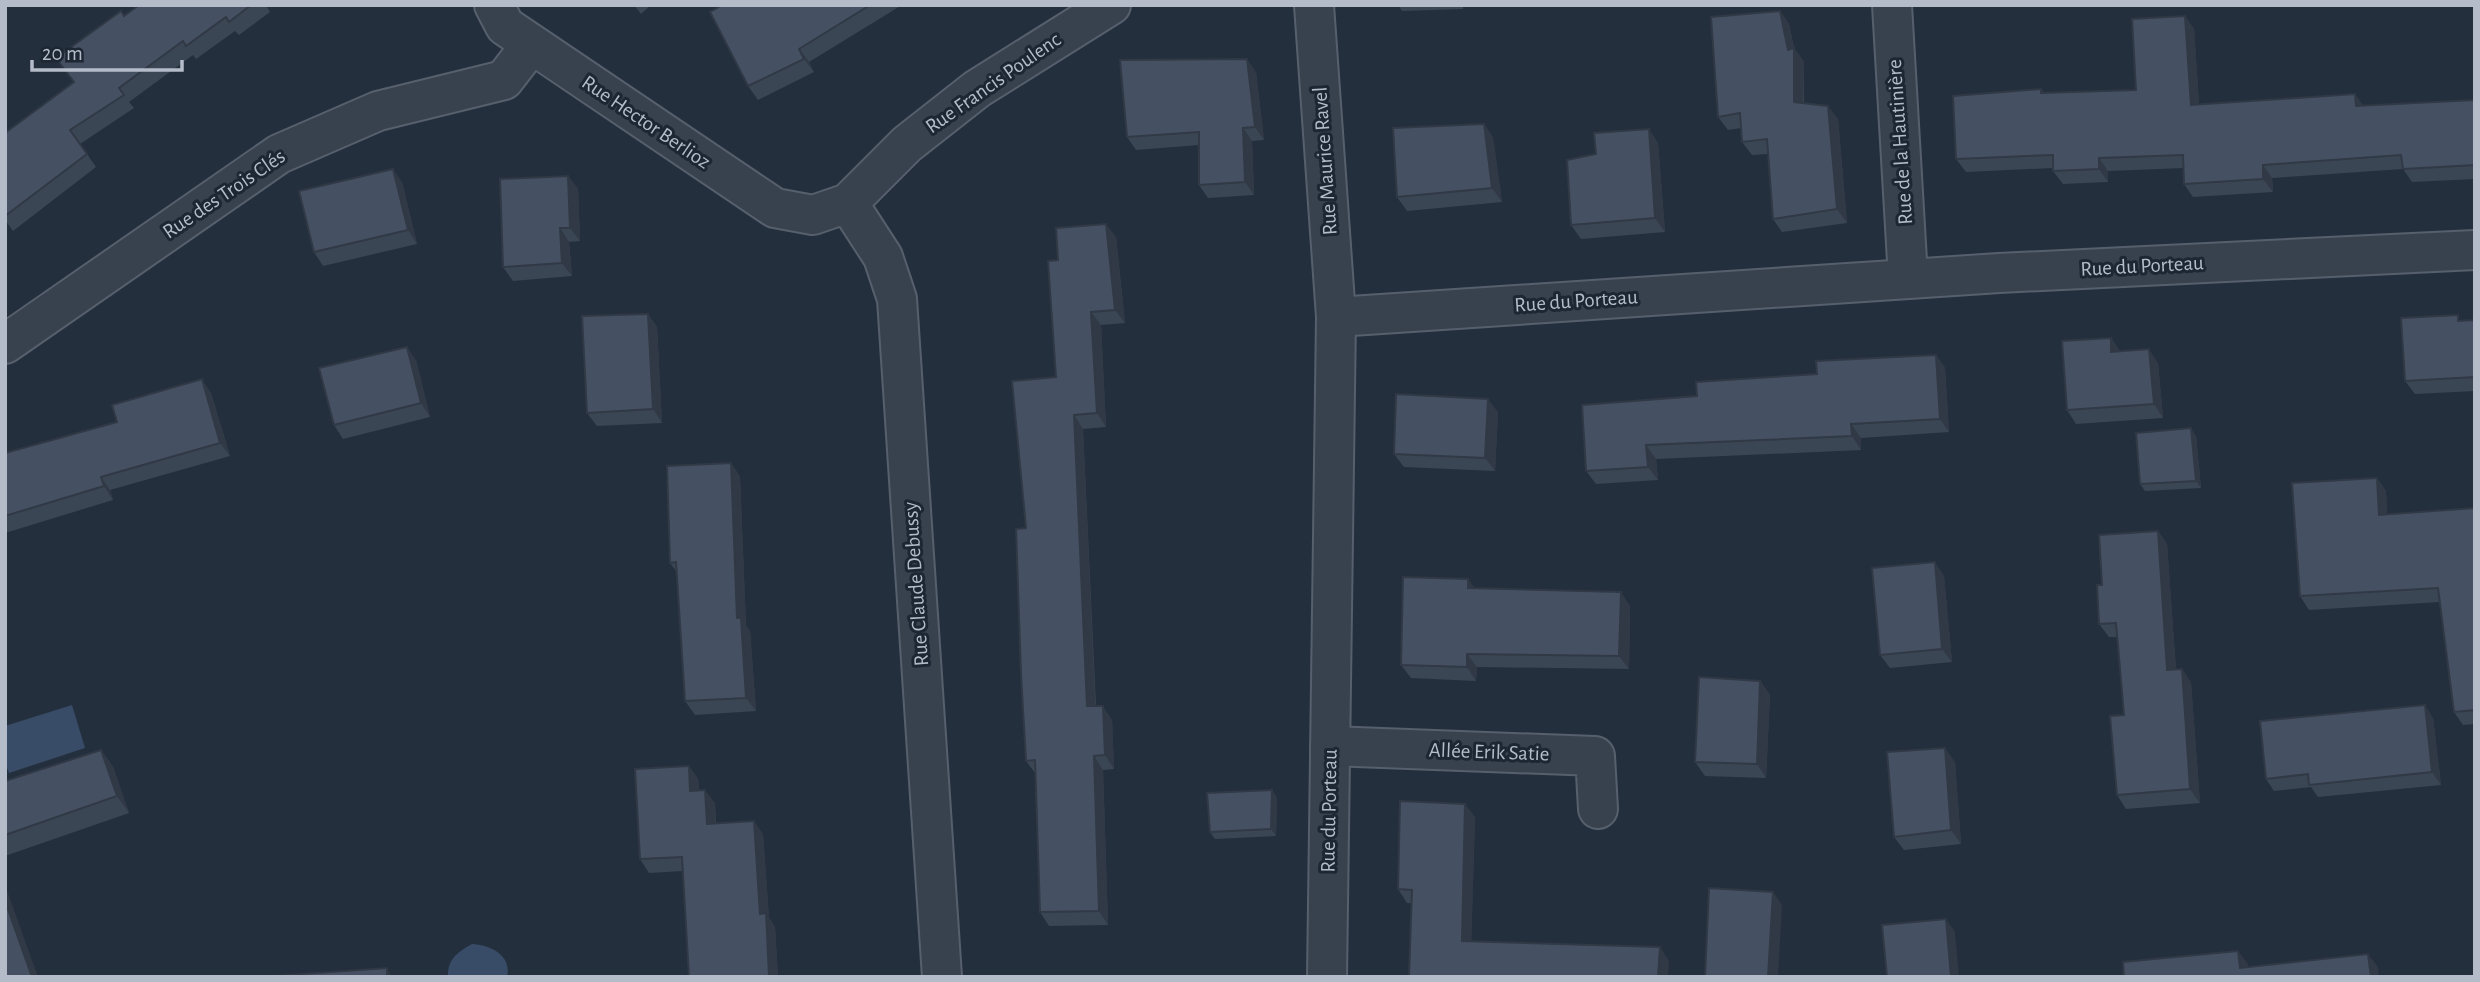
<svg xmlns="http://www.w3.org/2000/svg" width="2480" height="982" font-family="'Alegreya Sans',sans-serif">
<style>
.water{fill:#394c67}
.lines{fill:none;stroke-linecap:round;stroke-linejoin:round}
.minor-casing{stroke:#565f6c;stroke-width:42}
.minor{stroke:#38414e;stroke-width:38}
.wall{fill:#3b4654}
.shaded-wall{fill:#303945}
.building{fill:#455162;stroke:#303945;stroke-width:2}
.labels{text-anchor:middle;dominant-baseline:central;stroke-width:6;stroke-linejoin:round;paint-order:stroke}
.street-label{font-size:21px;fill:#b4bcc9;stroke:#1d2633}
</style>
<rect width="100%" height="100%" fill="#242f3e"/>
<g class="water">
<path d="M 72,705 L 85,748 L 9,773 L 5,763 L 5,726 Z"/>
<path d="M 472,944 C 490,945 512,955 507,977 L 448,977 C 447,959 458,952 472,944 Z"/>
</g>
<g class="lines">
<defs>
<g id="minor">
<path d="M 494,5 L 505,26 L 775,208 L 813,215 L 848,203 L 907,144 L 977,89 L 1111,5"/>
<path d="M 1314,5 L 1336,317 L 1327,977"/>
<path d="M 1892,5 L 1908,278"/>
<path d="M 848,203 L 883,257 L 897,299 L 942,977"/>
<path d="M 1336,317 L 1999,273 L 2475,250"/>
<path d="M 5,344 L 279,154 L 378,111 L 504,80 L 531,45"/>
<path d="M 1330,746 L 1595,756 L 1598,809"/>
</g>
</defs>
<use href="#minor" class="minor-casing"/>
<use href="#minor" class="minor"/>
</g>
<g class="wall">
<path d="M 139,5 L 266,5 L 270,12 L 239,35 L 235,31 L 196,59 L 193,55 L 129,102 L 134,108 L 80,144 L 96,167 L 13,231 L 5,220 L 5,133 L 74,83 L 124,16 Z"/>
<path d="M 634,5 L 651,5 L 641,14 Z"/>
<path d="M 722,5 L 902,5 L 809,62 L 814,72 L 758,100 L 748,86 Z"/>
<path d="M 1398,5 L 1463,5 L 1463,9 L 1402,11 Z"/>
<path d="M 1780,11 L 1789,24 L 1794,48 L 1804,62 L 1804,103 L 1838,119 L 1847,223 L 1782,232 L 1773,219 L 1768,154 L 1752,155 L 1742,142 L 1741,128 L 1728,130 L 1718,117 Z"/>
<path d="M 2185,16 L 2194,29 L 2199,104 L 2355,94 L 2363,106 L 2475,100 L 2475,179 L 2412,182 L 2403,169 L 2272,178 L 2273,192 L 2193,197 L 2184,184 L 2184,168 L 2108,171 L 2108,182 L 2063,184 L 2053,171 L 2053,168 L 1966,172 L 1956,159 L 2041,89 L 2044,93 L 2136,90 Z"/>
<path d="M 1256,72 L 1264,140 L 1252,141 L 1254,195 L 1208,198 L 1199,185 L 1199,145 L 1136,150 L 1127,137 Z"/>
<path d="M 1484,124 L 1493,138 L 1502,202 L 1407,211 L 1397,197 Z"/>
<path d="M 1658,143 L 1665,232 L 1581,239 L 1571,225 Z"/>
<path d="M 568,176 L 578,189 L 580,241 L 569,242 L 572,276 L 513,281 L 503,267 Z"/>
<path d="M 402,182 L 417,244 L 323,266 L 314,252 Z"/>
<path d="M 1116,237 L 1125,323 L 1101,325 L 1106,427 L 1083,429 L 1096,706 L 1112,720 L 1114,769 L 1103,770 L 1108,925 L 1049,926 L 1040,912 L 1035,773 L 1026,761 L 1026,528 L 1056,377 L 1058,260 Z"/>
<path d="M 648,314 L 657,327 L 662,423 L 597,426 L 587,413 Z"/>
<path d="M 2462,320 L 2475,320 L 2475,391 L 2415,394 L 2405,381 Z"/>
<path d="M 2111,338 L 2120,351 L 2158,363 L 2163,418 L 2076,424 L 2067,410 Z"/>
<path d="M 1936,355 L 1945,368 L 1949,432 L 1861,438 L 1861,450 L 1656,459 L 1658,480 L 1596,484 L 1586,471 L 1697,396 L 1817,374 Z"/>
<path d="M 416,360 L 430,417 L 343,439 L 334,425 Z"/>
<path d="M 211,393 L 230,456 L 110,490 L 113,500 L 5,533 L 5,453 L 117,422 Z"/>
<path d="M 1498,412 L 1495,471 L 1404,467 L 1394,454 Z"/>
<path d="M 2196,436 L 2201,488 L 2145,491 L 2140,484 Z"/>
<path d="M 731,463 L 740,477 L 746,626 L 750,631 L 756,711 L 695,715 L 685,701 L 677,572 L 670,563 Z"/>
<path d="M 2377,478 L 2386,491 L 2387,514 L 2475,508 L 2475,724 L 2463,725 L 2454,712 L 2440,602 L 2309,610 L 2300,596 Z"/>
<path d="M 2158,531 L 2167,544 L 2176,670 L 2182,669 L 2191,683 L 2200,803 L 2126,809 L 2117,795 L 2124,715 L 2117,637 L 2109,637 L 2099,624 L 2102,585 Z"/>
<path d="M 1944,576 L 1952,662 L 1890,668 L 1880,655 Z"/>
<path d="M 1468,579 L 1474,588 L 1630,606 L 1629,669 L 1477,667 L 1476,681 L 1411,678 L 1401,665 Z"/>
<path d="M 1760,681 L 1770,695 L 1766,778 L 1705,776 L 1695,762 Z"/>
<path d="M 2433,718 L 2441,785 L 2318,797 L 2311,787 L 2274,791 L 2266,779 Z"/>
<path d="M 101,750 L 113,767 L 129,813 L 5,856 L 5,781 Z"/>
<path d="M 1955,762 L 1961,844 L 1904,850 L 1894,837 Z"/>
<path d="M 689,766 L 698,779 L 699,790 L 715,803 L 716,823 L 763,834 L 769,918 L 775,927 L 778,977 L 689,977 L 683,871 L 649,873 L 640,859 Z"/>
<path d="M 1277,797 L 1276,836 L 1215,839 L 1210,832 Z"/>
<path d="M 1475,817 L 1471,942 L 1669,961 L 1409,977 L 1411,903 L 1407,903 L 1398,889 Z"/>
</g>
<g class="shaded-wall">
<path d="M 1780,11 L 1789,24 L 1794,50 L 1794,48 L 1804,62 L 1803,116 L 1794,102 L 1788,50 Z"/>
<path d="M 2185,16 L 2194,29 L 2200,118 L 2191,105 Z"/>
<path d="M 799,49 L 809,62 L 814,72 L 804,59 Z"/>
<path d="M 1247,59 L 1256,72 L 1264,140 L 1255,127 Z"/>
<path d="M 2355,94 L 2364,107 L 2356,106 Z"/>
<path d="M 1828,106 L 1838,119 L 1847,223 L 1837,209 Z"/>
<path d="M 1484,124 L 1493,138 L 1502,202 L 1492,188 Z"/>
<path d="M 1243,128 L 1252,141 L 1254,195 L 1245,182 Z"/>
<path d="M 1649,129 L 1658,143 L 1665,232 L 1655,218 Z"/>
<path d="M 2099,158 L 2108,171 L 2108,182 L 2099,169 Z"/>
<path d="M 2263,165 L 2272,178 L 2273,192 L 2263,179 Z"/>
<path d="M 393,169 L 402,182 L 417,244 L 408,230 Z"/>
<path d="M 568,176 L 578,189 L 580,241 L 570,228 Z"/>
<path d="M 1106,224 L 1116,237 L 1125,323 L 1115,310 Z"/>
<path d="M 560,228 L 569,242 L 572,276 L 562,263 Z"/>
<path d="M 1091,312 L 1101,325 L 1106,427 L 1097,413 Z"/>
<path d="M 648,314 L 657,327 L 662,423 L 653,409 Z"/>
<path d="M 2111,338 L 2120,351 L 2111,352 Z"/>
<path d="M 407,347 L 416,360 L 430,417 L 421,403 Z"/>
<path d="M 2149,349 L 2158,363 L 2163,418 L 2154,404 Z"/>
<path d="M 1936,355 L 1945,368 L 1949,432 L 1940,419 Z"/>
<path d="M 202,379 L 211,393 L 230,456 L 220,443 Z"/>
<path d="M 1488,399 L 1498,412 L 1495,471 L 1485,458 Z"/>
<path d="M 1074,415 L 1083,429 L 1096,720 L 1087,706 Z"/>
<path d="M 1851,424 L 1861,438 L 1861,450 L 1852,436 Z"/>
<path d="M 2191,428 L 2196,436 L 2201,488 L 2196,481 Z"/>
<path d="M 1646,445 L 1656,459 L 1658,480 L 1648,467 Z"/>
<path d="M 731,463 L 740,477 L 746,626 L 750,631 L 756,711 L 746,698 L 737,618 Z"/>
<path d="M 101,477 L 110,490 L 113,500 L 104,486 Z"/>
<path d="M 2377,478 L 2386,491 L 2388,528 L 2379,515 Z"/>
<path d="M 2158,531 L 2167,544 L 2177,684 L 2167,670 Z"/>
<path d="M 1935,562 L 1944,576 L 1952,662 L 1942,649 Z"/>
<path d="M 1468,579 L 1478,593 L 1468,588 Z"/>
<path d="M 1621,592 L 1630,606 L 1629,669 L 1619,656 Z"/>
<path d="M 1467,654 L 1477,667 L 1476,681 L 1467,667 Z"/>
<path d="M 2182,669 L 2191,683 L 2200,803 L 2190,789 Z"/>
<path d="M 1760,681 L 1770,695 L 1766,778 L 1757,764 Z"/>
<path d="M 2425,705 L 2433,718 L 2441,785 L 2432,772 Z"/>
<path d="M 1103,706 L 1112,720 L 1114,769 L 1105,755 Z"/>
<path d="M 1945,748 L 1955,762 L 1961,844 L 1951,830 Z"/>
<path d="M 101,750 L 113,767 L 129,813 L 117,796 Z"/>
<path d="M 1094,756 L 1103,770 L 1108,925 L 1099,911 Z"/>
<path d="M 689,766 L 698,779 L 700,804 L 690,791 Z"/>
<path d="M 705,790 L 715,803 L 716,837 L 707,824 Z"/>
<path d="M 1272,790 L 1277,797 L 1276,836 L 1271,829 Z"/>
<path d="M 1465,804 L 1475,817 L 1471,955 L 1462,941 Z"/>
<path d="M 754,821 L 763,834 L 769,918 L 775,927 L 778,977 L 769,976 L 760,914 Z"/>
<path d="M 5,885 L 38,977 L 32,977 L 5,901 Z"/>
<path d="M 1773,892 L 1782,905 L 1778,977 L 1768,977 Z"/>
<path d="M 1946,919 L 1955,932 L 1959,977 L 1951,977 Z"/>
<path d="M 1660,947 L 1669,961 L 1668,977 L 1658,977 Z"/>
<path d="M 2238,951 L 2248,964 L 2249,977 L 2240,968 Z"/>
<path d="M 2368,954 L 2378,967 L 2379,977 L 2371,977 Z"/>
<path d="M 387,968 L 392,977 L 387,977 Z"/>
</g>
<g class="building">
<path d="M 139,5 L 251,5 L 229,22 L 226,17 L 186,46 L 183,41 L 119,88 L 124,95 L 70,130 L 87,154 L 5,216 L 5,133 L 74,82 L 56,58 L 121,11 L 124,16 Z"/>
<path d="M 722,5 L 870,5 L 799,49 L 804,59 L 748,86 L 710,12 Z"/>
<path d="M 1780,11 L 1788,50 L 1794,48 L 1794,102 L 1828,106 L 1837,209 L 1773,219 L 1767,139 L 1742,142 L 1740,113 L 1718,117 L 1711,17 Z"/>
<path d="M 2185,16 L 2191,105 L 2355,94 L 2356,106 L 2475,100 L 2475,165 L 2403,169 L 2401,155 L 2263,165 L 2263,179 L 2184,184 L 2183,155 L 2099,158 L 2099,169 L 2053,171 L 2053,155 L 1956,159 L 1953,96 L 2041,89 L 2041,93 L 2136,90 L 2132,19 Z"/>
<path d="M 1247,59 L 1255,127 L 1243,128 L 1245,182 L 1199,185 L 1199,132 L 1127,137 L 1120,60 Z"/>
<path d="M 1484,124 L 1492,188 L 1397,197 L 1393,128 Z"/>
<path d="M 1649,129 L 1655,218 L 1571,225 L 1567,160 L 1596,154 L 1594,133 Z"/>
<path d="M 393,169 L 408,230 L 314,252 L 299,191 Z"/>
<path d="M 568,176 L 570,228 L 560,228 L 562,263 L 503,267 L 500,179 Z"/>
<path d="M 1106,224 L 1115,310 L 1091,312 L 1097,413 L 1074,415 L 1087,706 L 1103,706 L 1105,755 L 1094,756 L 1099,911 L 1040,912 L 1035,760 L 1026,761 L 1021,674 L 1016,529 L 1026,528 L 1012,381 L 1056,377 L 1048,261 L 1058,260 L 1056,228 Z"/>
<path d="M 648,314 L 653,409 L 587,413 L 582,316 Z"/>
<path d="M 2458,315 L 2458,321 L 2475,320 L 2475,377 L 2405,381 L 2401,318 Z"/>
<path d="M 2111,338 L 2111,352 L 2149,349 L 2154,404 L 2067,410 L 2062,341 Z"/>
<path d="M 407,347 L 421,403 L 334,425 L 319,368 Z"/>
<path d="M 1936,355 L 1940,419 L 1851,424 L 1852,436 L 1646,445 L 1648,467 L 1586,471 L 1582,405 L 1697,396 L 1696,382 L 1817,374 L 1816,361 Z"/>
<path d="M 202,379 L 220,443 L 101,477 L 104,486 L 5,516 L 5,453 L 117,422 L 112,405 Z"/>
<path d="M 1396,394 L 1488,399 L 1485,458 L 1394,454 Z"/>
<path d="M 2191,428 L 2196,481 L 2140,484 L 2136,433 Z"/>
<path d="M 731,463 L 737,618 L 741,618 L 746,698 L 685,701 L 676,562 L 670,563 L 667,466 Z"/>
<path d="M 2377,478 L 2379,515 L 2475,508 L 2475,710 L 2454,712 L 2438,588 L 2300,596 L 2292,483 Z"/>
<path d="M 2158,531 L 2167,670 L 2182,669 L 2190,789 L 2117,795 L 2110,716 L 2124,715 L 2116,623 L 2099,624 L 2097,585 L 2102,585 L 2099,535 Z"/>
<path d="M 1935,562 L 1942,649 L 1880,655 L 1872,568 Z"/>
<path d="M 1403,577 L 1468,579 L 1468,588 L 1621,592 L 1619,656 L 1467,654 L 1467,667 L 1401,665 Z"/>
<path d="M 1699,677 L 1760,681 L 1757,764 L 1695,762 Z"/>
<path d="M 2425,705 L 2432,772 L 2309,785 L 2308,774 L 2266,779 L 2260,721 Z"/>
<path d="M 1945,748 L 1951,830 L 1894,837 L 1887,752 Z"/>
<path d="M 101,750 L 117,796 L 5,835 L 5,781 Z"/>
<path d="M 689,766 L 690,791 L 705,790 L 707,824 L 754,821 L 760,914 L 766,913 L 769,976 L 689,977 L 682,857 L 640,859 L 635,769 Z"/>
<path d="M 1272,790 L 1271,829 L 1210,832 L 1207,793 Z"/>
<path d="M 1400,801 L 1465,804 L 1462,941 L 1660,947 L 1658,977 L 1409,977 L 1412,890 L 1398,889 Z"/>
<path d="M 1709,888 L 1773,892 L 1768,977 L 1705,977 Z"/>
<path d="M 5,901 L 32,977 L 5,977 Z"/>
<path d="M 1946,919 L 1951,977 L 1887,977 L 1882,925 Z"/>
<path d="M 2238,951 L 2240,968 L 2368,954 L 2371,977 L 2124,977 L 2123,962 Z"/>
<path d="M 387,968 L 387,977 L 261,977 Z"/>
</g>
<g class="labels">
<g class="street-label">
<text transform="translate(993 83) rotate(-35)">Rue Francis Poulenc</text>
<text transform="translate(646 122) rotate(34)">Rue Hector Berlioz</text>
<text transform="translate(1900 142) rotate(-94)">Rue de la Hautinière</text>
<text transform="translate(1325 161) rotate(-94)">Rue Maurice Ravel</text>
<text transform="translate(224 194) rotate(-34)">Rue des Trois Clés</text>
<text transform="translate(2142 266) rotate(-3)">Rue du Porteau</text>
<text transform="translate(1576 301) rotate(-4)">Rue du Porteau</text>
<text transform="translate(916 584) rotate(-94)">Rue Claude Debussy</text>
<text transform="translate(1489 752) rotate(2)">Allée Erik Satie</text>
<text transform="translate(1329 811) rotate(-89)">Rue du Porteau</text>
</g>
</g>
<rect width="2480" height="982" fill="none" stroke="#b4bcc9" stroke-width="14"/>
<path d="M32 60v10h150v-10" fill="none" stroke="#b4bcc9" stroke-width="3.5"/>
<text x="42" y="60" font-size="21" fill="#b4bcc9" stroke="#1d2633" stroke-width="5" paint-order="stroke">20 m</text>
</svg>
